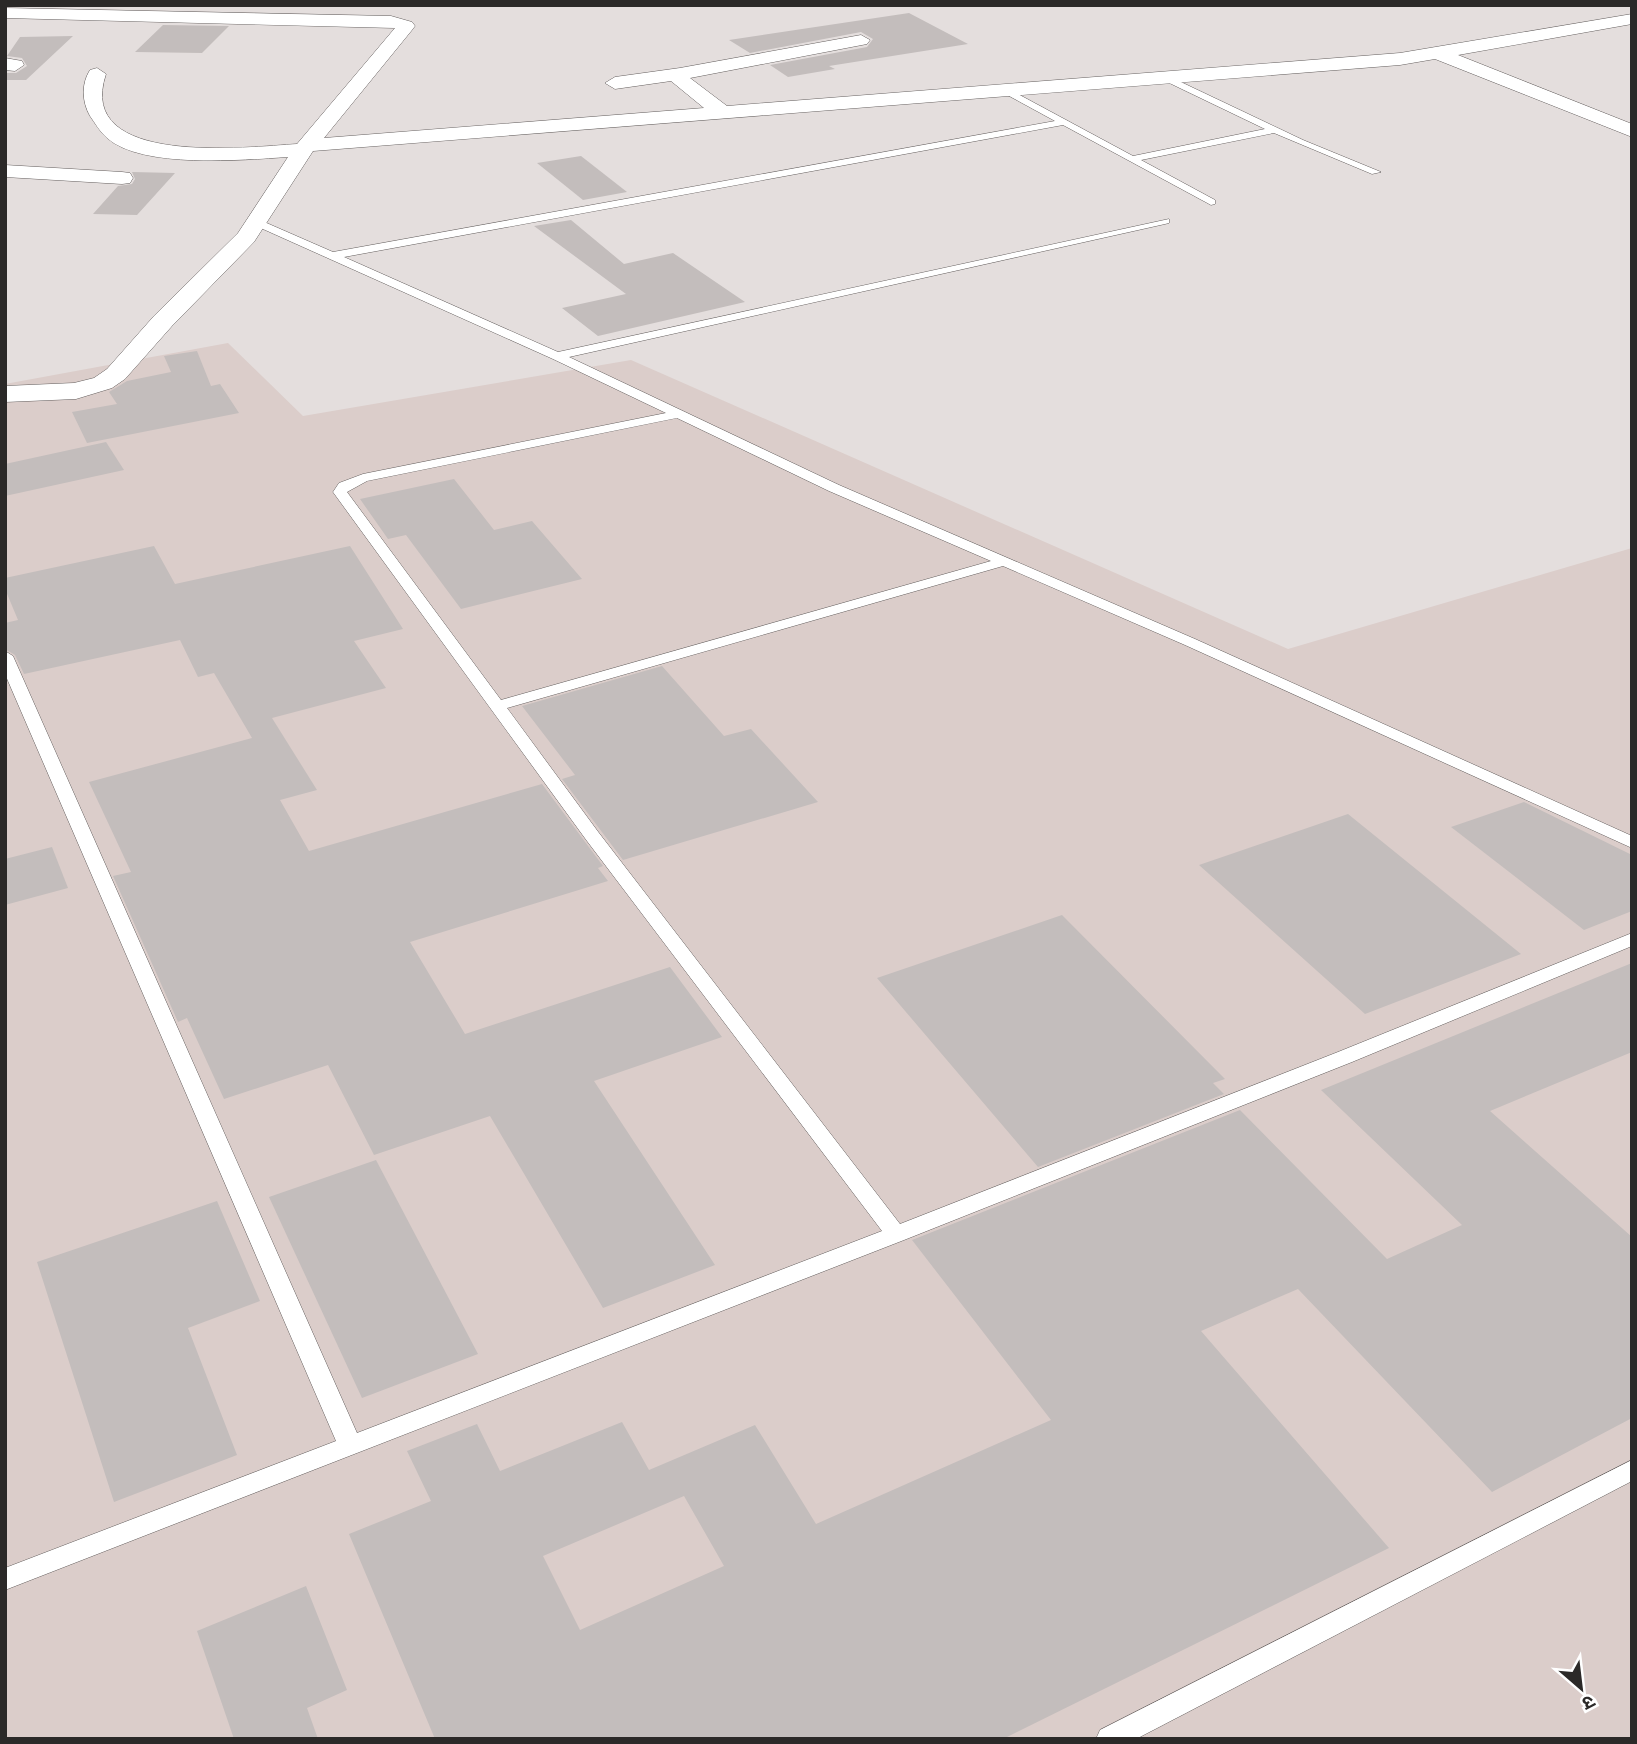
<svg xmlns="http://www.w3.org/2000/svg" width="1637" height="1744" font-family="'Space Grotesk','Noto Sans Devanagari',sans-serif">
<style>
.built{fill:#dbcdca}
.building{fill:#c3bdbc;fill-rule:evenodd}
.lines{fill:none;stroke-linecap:round;stroke-linejoin:round}
.service-casing{stroke:#645f5e;stroke-width:1}
.minor-casing{stroke:#645f5e;stroke-width:1}
.service{fill:#fff;fill-rule:evenodd}
.minor{fill:#fff;fill-rule:evenodd}
</style>
<rect width="100%" height="100%" fill="#e4dedd"/>
<path class="built" d="M 228,343 L 303,416 L 631,360 L 1288,649 L 1632,548 L 1632,1739 L 5,1739 L 5,384 Z"/>
<g class="building">
<path d="M 909,13 L 968,44 L 829,66 L 835,69 L 788,77 L 770,65 L 867,47 L 873,39 L 861,32 L 750,53 L 729,40 Z"/>
<path d="M 163,25 L 229,26 L 202,53 L 135,52 Z"/>
<path d="M 73,36 L 26,80 L 5,80 L 5,73 L 16,73 L 27,66 L 22,58 L 7,56 L 20,37 Z"/>
<path d="M 581,156 L 627,192 L 583,200 L 537,163 Z"/>
<path d="M 132,172 L 175,173 L 137,215 L 93,214 L 118,186 L 132,184 L 135,179 Z"/>
<path d="M 571,220 L 624,264 L 673,253 L 745,302 L 598,336 L 562,308 L 626,294 L 534,226 Z"/>
<path d="M 197,351 L 211,386 L 220,384 L 239,413 L 87,443 L 72,412 L 117,404 L 109,392 L 127,381 L 171,372 L 164,356 Z"/>
<path d="M 106,442 L 124,470 L 5,496 L 5,464 Z"/>
<path d="M 454,479 L 494,530 L 532,521 L 582,579 L 461,609 L 406,535 L 388,539 L 360,499 Z"/>
<path d="M 154,546 L 175,584 L 350,546 L 403,629 L 354,641 L 386,688 L 272,718 L 317,790 L 280,800 L 309,851 L 542,784 L 603,866 L 598,868 L 608,881 L 410,942 L 465,1034 L 670,967 L 722,1037 L 594,1081 L 715,1265 L 603,1308 L 490,1116 L 374,1155 L 328,1065 L 224,1099 L 187,1018 L 178,1022 L 113,876 L 131,872 L 89,782 L 252,738 L 214,673 L 198,677 L 180,640 L 24,674 L 15,655 L 5,649 L 5,623 L 18,620 L 5,589 L 5,578 Z"/>
<path d="M 662,666 L 724,736 L 751,729 L 818,802 L 623,860 L 562,779 L 575,775 L 522,706 Z"/>
<path d="M 1524,802 L 1632,855 L 1632,911 L 1584,930 L 1451,827 Z"/>
<path d="M 1348,814 L 1521,954 L 1365,1014 L 1199,865 Z"/>
<path d="M 52,847 L 68,888 L 5,905 L 5,859 Z"/>
<path d="M 1062,915 L 1225,1079 L 1213,1083 L 1224,1094 L 1038,1167 L 877,978 Z"/>
<path d="M 1632,963 L 1632,1052 L 1490,1111 L 1632,1237 L 1632,1418 L 1492,1492 L 1298,1289 L 1201,1331 L 1389,1548 L 1003,1739 L 435,1739 L 349,1534 L 431,1501 L 407,1451 L 477,1424 L 500,1471 L 622,1422 L 649,1470 L 755,1425 L 816,1524 L 1051,1420 L 912,1240 L 1240,1110 L 1387,1259 L 1462,1225 L 1321,1090 ZM 684,1496 L 724,1566 L 580,1630 L 543,1556 Z"/>
<path d="M 376,1160 L 478,1354 L 362,1398 L 269,1197 Z"/>
<path d="M 217,1201 L 260,1301 L 188,1328 L 237,1455 L 114,1502 L 37,1262 Z"/>
<path d="M 306,1586 L 347,1690 L 307,1708 L 318,1739 L 234,1739 L 197,1631 Z"/>
</g>
<g class="lines">
<defs>
<g id="service">
<path d="M 1164,74 L 1303,140 L 1381,172 L 1372,174 L 1274,133 L 1141,160 L 1215,200 L 1215,204 L 1211,205 L 1063,125 L 344,257 L 558,352 L 1169,219 L 1169,223 L 1165,224 L 569,357 L 839,485 L 1195,639 L 1632,836 L 1632,848 L 1185,645 L 1003,566 L 507,708 L 599,833 L 900,1224 L 1338,1052 L 1632,933 L 1632,946 L 1352,1062 L 904,1240 L 5,1590 L 5,1568 L 336,1441 L 5,674 L 5,651 L 13,656 L 357,1433 L 882,1231 L 587,841 L 333,492 L 339,483 L 363,474 L 666,413 L 553,359 L 254,225 L 254,221 L 262,221 L 333,252 L 1055,121 L 1000,91 L 998,89 L 1003,86 L 1133,156 L 1265,129 L 1161,79 L 1159,77 ZM 677,418 L 829,491 L 991,561 L 501,700 L 347,492 L 367,481 Z"/>
<path d="M 1632,1460 L 1632,1481 L 1136,1739 L 1096,1739 L 1100,1730 Z"/>
</g>
<g id="minor">
<path d="M 5,8 L 391,16 L 412,22 L 415,26 L 412,30 L 324,138 L 704,108 L 671,81 L 615,89 L 605,83 L 615,77 L 680,68 L 861,35 L 870,40 L 867,44 L 690,78 L 727,106 L 1400,53 L 1632,14 L 1632,24 L 1458,55 L 1632,124 L 1632,137 L 1435,59 L 1400,65 L 313,151 L 254,242 L 172,326 L 125,379 L 112,388 L 76,399 L 5,402 L 5,386 L 74,383 L 94,378 L 107,369 L 154,316 L 238,233 L 288,157 C 243,160 142,169 107,138 C 100,132 95,123 90,116 C 82,102 81,84 90,70 L 97,68 L 106,74 C 74,168 249,147 297,144 L 395,28 L 5,18 Z"/>
<path d="M 5,58 L 22,61 L 24,65 L 15,71 L 5,70 Z"/>
<path d="M 5,165 L 122,172 L 130,173 L 133,178 L 130,183 L 122,184 L 5,177 Z"/>
</g>
</defs>
<use href="#service" class="service-casing"/>
<use href="#minor" class="minor-casing"/>
<use href="#service" class="service"/>
<use href="#minor" class="minor"/>
</g>
<rect width="1637" height="1744" fill="none" stroke="#2b2928" stroke-width="14"/>
<g transform="translate(1581 1688) rotate(152)" stroke="#ffffff" stroke-width="5" paint-order="stroke">
<path d="M0-5L12 26L0 18L-12 26Z" fill="#2b2928"/>
<text y="-10" font-size="19" font-weight="bold" text-anchor="middle" fill="#2b2928">उ</text>
</g>
</svg>
